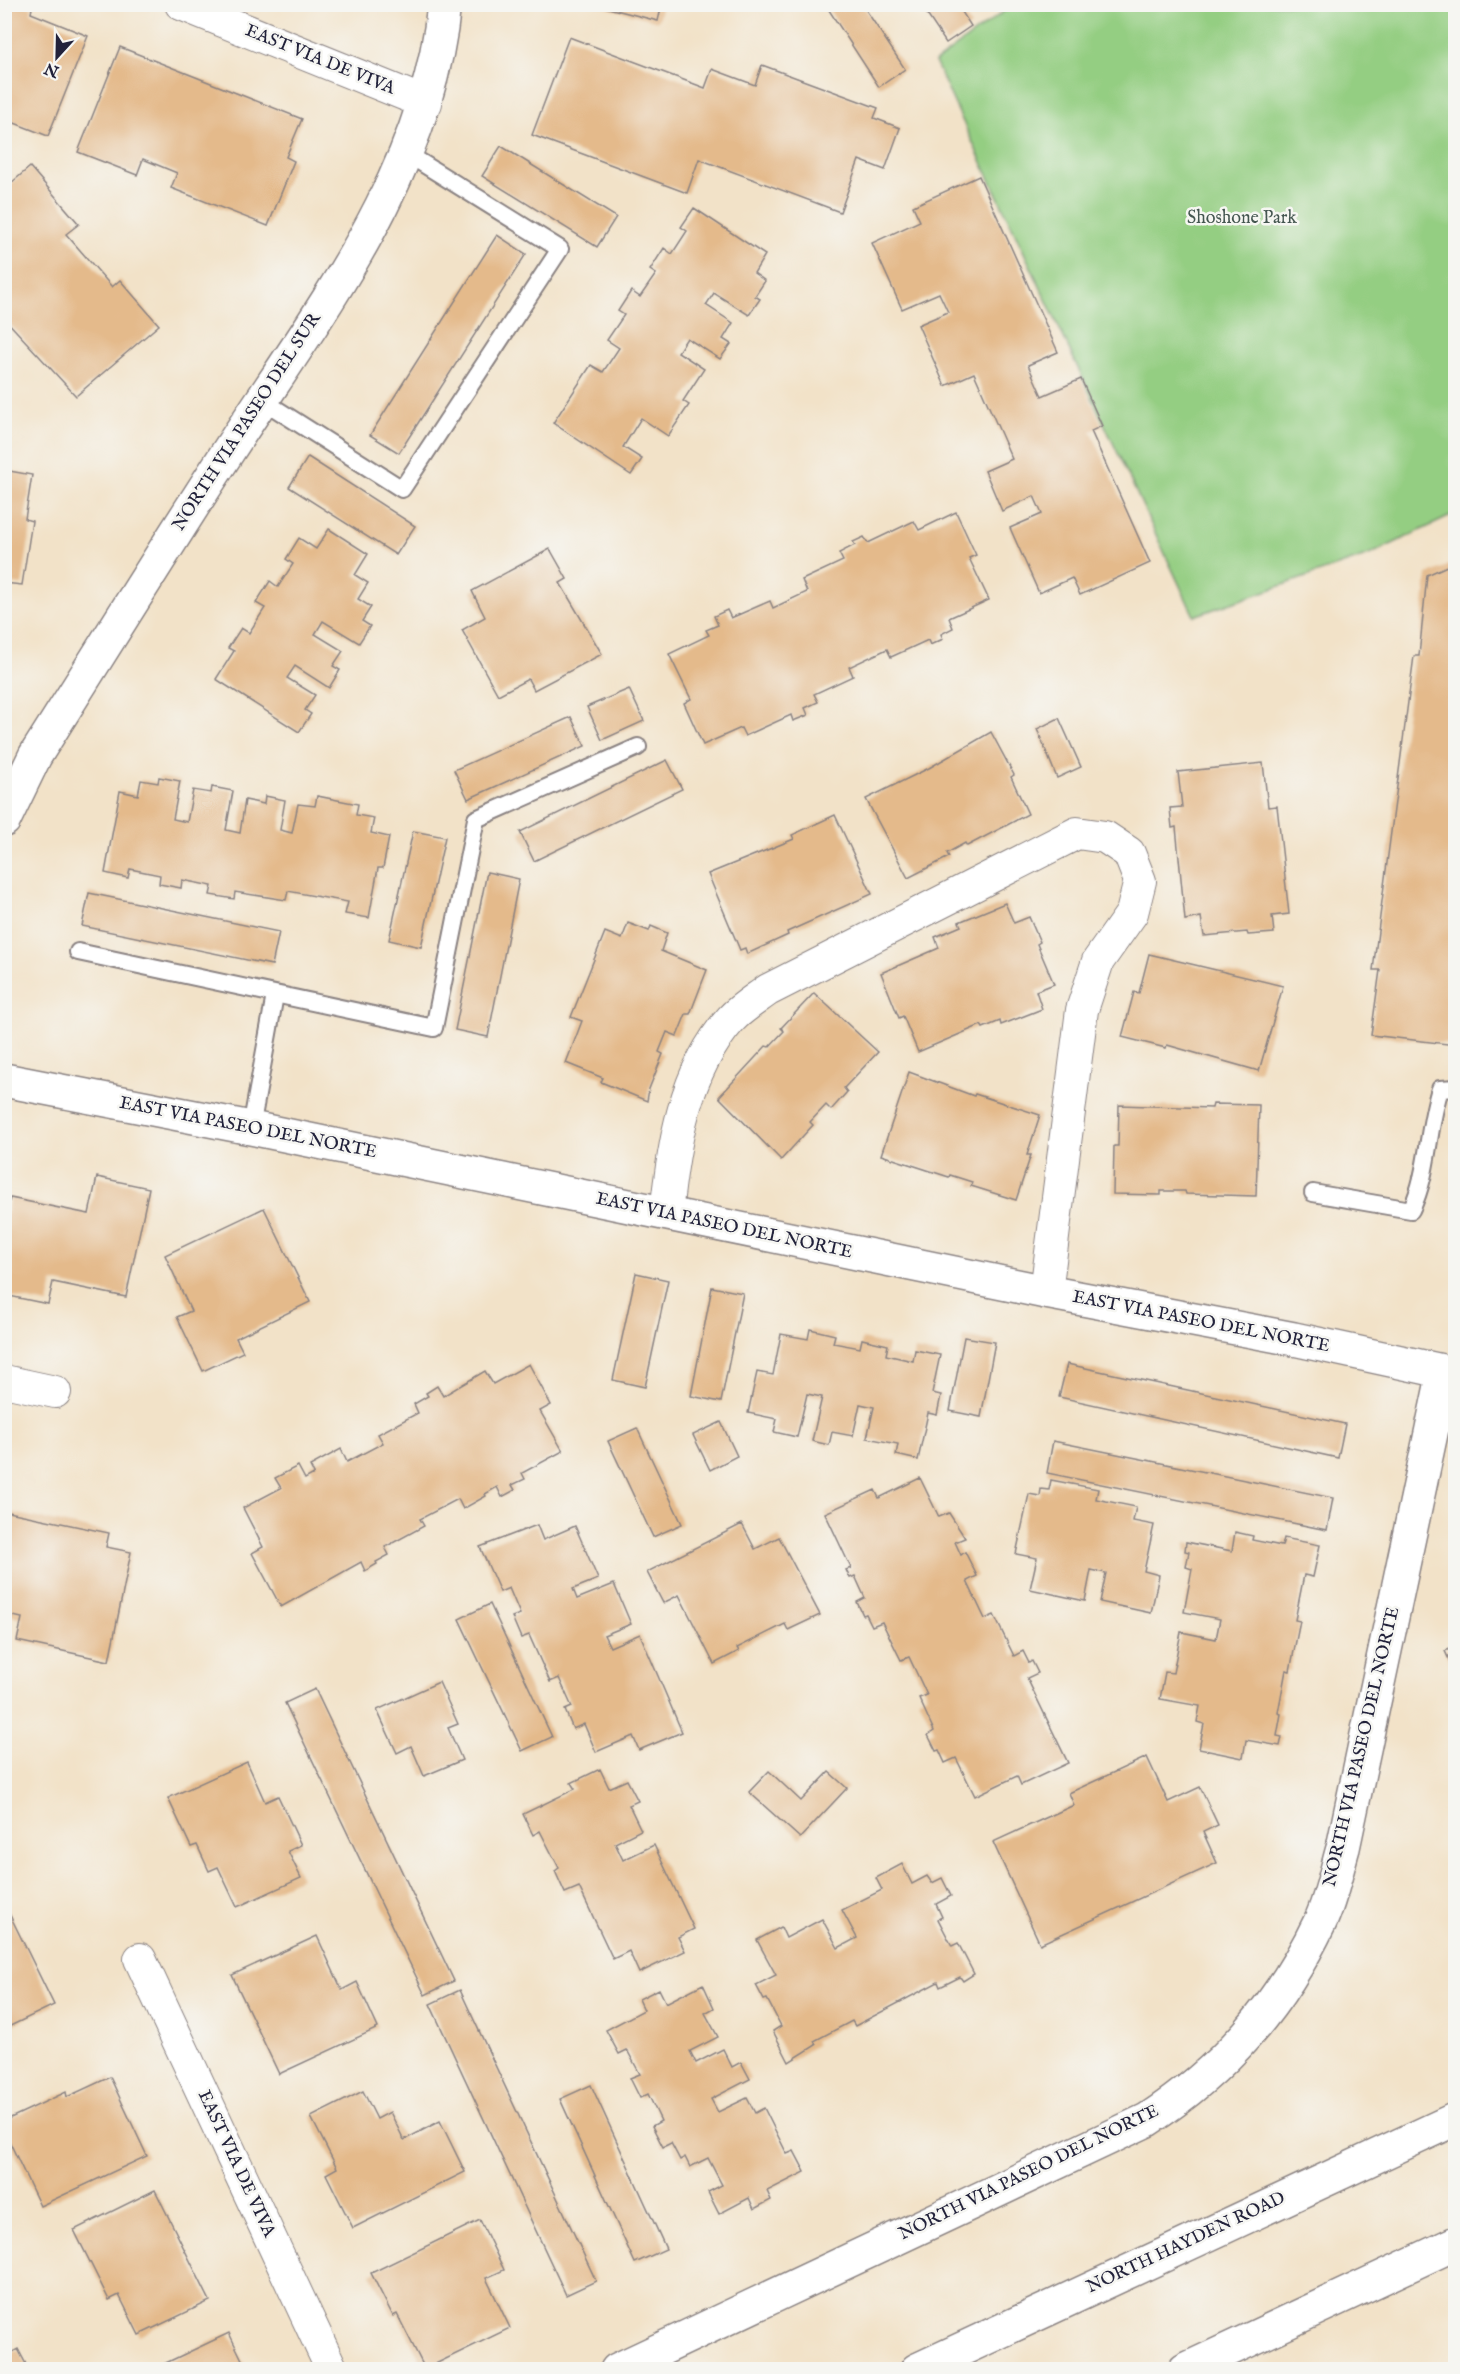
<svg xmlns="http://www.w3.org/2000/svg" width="1460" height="2374" font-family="'IM FELL English',serif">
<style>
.green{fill:#94ce82;stroke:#5b785e;stroke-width:1.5}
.building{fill:#e4ba8b}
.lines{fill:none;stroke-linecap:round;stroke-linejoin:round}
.lane-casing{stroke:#8a8282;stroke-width:20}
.street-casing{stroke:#8a8282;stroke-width:34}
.secondary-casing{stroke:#8a8282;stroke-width:36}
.lane{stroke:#fff;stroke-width:16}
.street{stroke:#fff;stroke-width:32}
.secondary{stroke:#fff;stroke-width:33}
.labels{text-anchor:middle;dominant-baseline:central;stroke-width:5;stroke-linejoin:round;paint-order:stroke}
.street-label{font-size:18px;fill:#22223b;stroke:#f6f6f2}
.park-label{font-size:18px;fill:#445650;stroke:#f6f6f2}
</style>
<rect width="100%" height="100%" fill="#f6f6f2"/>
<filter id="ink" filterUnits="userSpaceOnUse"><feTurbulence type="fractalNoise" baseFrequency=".0167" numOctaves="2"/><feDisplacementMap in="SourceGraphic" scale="12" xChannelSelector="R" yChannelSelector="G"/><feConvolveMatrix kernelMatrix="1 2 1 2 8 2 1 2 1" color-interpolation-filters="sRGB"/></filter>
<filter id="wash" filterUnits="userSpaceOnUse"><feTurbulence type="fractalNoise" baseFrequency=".008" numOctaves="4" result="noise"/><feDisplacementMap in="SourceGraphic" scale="24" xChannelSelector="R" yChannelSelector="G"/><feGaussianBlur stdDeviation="1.35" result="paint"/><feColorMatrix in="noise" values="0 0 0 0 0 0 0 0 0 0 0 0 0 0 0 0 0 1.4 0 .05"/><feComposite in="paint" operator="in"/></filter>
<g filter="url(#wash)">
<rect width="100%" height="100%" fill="#f2e2c8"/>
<path class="green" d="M 1014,4 L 1455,5 L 1455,514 L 1369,555 L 1194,616 L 935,62 Z"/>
<g id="blocks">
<g class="building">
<path d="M 4,4 L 23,4 L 32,8 L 31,13 L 88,36 L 48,136 L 4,119 Z"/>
<path d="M 593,4 L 662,4 L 658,21 Z"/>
<path d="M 825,4 L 862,4 L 905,69 L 879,87 Z"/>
<path d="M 920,4 L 957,4 L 971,26 L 946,43 Z"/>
<path d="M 569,37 L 705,88 L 712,69 L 755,85 L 762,65 L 878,108 L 874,118 L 900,128 L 885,170 L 859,160 L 840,212 L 699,159 L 687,193 L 532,135 Z"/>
<path d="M 120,47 L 302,119 L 286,157 L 294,161 L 268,226 L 171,188 L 177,173 L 143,159 L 137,175 L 78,152 Z"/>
<path d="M 501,146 L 616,217 L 597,247 L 482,176 Z"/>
<path d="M 30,167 L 79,224 L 66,234 L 112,287 L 120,280 L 159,325 L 76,396 L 4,318 L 4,189 Z"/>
<path d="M 979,176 L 1058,352 L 1028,365 L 1042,396 L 1081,379 L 1102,426 L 1091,431 L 1150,563 L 1080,595 L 1072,578 L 1039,593 L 1010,528 L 1042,514 L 1034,496 L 1002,511 L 985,471 L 1012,459 L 974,373 L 945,386 L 918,325 L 948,312 L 939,293 L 902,309 L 872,243 L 920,221 L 913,206 Z"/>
<path d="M 694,208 L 765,255 L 754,273 L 765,281 L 755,296 L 760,299 L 749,315 L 714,293 L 706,305 L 733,323 L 723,339 L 731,344 L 720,359 L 687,338 L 678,352 L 704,369 L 683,401 L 689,405 L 668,436 L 641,418 L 623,447 L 642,459 L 631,475 L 553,423 L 591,365 L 603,372 L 619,348 L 607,340 L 624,315 L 618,311 L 631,291 L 640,297 L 656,274 L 650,270 L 664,248 L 672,254 L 687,231 L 681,227 Z"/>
<path d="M 497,235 L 526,254 L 399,453 L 370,435 Z"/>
<path d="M 308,457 L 415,526 L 396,555 L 289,487 Z"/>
<path d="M 4,470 L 32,475 L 25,519 L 32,521 L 22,585 L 4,583 Z"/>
<path d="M 956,512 L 976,555 L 969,558 L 989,600 L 949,618 L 953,628 L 941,634 L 943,639 L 930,645 L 928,640 L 891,657 L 887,649 L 849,667 L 853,676 L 814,694 L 818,702 L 805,708 L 808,715 L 793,721 L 791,715 L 745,736 L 741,728 L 703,745 L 684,703 L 691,699 L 669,654 L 709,635 L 706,630 L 718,625 L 714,616 L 727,610 L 731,618 L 770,601 L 773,608 L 807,592 L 802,580 L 843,561 L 839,553 L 855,545 L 853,542 L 864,537 L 868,543 L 914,521 L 919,530 Z"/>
<path d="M 329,529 L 368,554 L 355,575 L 368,583 L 358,599 L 371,607 L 362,621 L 370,626 L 359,643 L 323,621 L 315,634 L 343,651 L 333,666 L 340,670 L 329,688 L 295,666 L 287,678 L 315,695 L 305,710 L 311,714 L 299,732 L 216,679 L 234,651 L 228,648 L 241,628 L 249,633 L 265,608 L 256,603 L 270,581 L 278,587 L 293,564 L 286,559 L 299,538 L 316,549 Z"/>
<path d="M 550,549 L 567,579 L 560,583 L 602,654 L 534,690 L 528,679 L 498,695 L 462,630 L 485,617 L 472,591 Z"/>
<path d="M 1456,562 L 1456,1045 L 1371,1035 L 1380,970 L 1373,970 L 1414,656 L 1419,656 L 1427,575 Z"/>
<path d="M 629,689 L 644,721 L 602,740 L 587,707 Z"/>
<path d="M 571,717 L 585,746 L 468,799 L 454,770 Z"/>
<path d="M 1059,718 L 1081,767 L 1057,778 L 1037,729 Z"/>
<path d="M 991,732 L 1014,775 L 1011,777 L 1028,814 L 967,846 L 965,843 L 947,853 L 949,857 L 908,878 L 866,799 L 929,768 Z"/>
<path d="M 667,760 L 682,789 L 534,861 L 520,832 Z"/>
<path d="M 1263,763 L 1268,807 L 1277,806 L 1289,914 L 1272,916 L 1274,933 L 1248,935 L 1247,932 L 1204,936 L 1201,917 L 1185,920 L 1176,827 L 1172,828 L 1170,808 L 1182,807 L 1178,772 Z"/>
<path d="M 159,777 L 180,781 L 173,819 L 187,822 L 193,790 L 211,793 L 212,787 L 233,791 L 226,830 L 240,833 L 245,800 L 264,804 L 265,796 L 285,800 L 280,830 L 292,833 L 298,804 L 315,806 L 317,796 L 358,804 L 356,815 L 374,818 L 371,833 L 389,837 L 383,868 L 378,868 L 369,918 L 345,914 L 348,902 L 288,891 L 286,900 L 235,892 L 234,899 L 210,895 L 212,886 L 182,880 L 181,888 L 159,884 L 160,875 L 130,869 L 128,878 L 105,873 L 120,791 L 138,795 L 141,780 L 158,783 Z"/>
<path d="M 835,815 L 872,894 L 787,932 L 788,935 L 747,954 L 745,948 L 740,950 L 708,874 L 794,839 L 792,835 Z"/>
<path d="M 413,831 L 445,837 L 421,947 L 389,940 Z"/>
<path d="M 487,872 L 519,879 L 488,1037 L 455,1030 Z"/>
<path d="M 89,893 L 279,932 L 272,965 L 82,926 Z"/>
<path d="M 1005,903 L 1014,923 L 1029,917 L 1040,942 L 1037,944 L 1054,984 L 1036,991 L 1042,1009 L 1001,1025 L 1000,1021 L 983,1028 L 981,1025 L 918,1052 L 903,1016 L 899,1018 L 881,973 L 939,948 L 935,937 L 961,926 L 959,922 Z"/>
<path d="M 628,923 L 649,931 L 651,926 L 667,933 L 661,951 L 707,970 L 690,1014 L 686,1014 L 677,1036 L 667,1032 L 659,1052 L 663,1054 L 649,1089 L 647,1101 L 601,1082 L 603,1078 L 566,1063 L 582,1021 L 571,1017 L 605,932 L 622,939 Z"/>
<path d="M 1149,954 L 1283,986 L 1259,1071 L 1167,1045 L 1166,1048 L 1122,1037 L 1134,992 L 1139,993 Z"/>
<path d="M 814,993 L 878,1052 L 844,1088 L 847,1092 L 831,1110 L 826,1105 L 810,1122 L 813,1125 L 781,1160 L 719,1097 L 766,1046 L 769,1047 L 784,1031 L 781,1028 Z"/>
<path d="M 909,1072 L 974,1096 L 975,1094 L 1040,1115 L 1027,1155 L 1031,1155 L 1016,1200 L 971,1186 L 972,1182 L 950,1175 L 949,1177 L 881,1155 Z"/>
<path d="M 1213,1104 L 1259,1105 L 1256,1196 L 1186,1194 L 1185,1191 L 1161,1191 L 1161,1195 L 1113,1194 L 1114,1146 L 1118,1146 L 1119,1105 L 1212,1108 Z"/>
<path d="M 97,1177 L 149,1188 L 126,1297 L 53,1282 L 48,1304 L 4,1295 L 4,1222 L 10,1198 L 89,1214 Z"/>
<path d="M 264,1208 L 310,1302 L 236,1338 L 243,1352 L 203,1371 L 177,1317 L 191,1311 L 165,1255 Z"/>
<path d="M 636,1273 L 668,1280 L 645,1387 L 613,1380 Z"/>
<path d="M 712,1287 L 743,1293 L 721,1402 L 691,1396 Z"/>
<path d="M 810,1329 L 835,1335 L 833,1343 L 860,1348 L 862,1339 L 888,1345 L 886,1355 L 913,1361 L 915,1350 L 940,1355 L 932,1393 L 941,1395 L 937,1415 L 928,1413 L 918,1460 L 896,1455 L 898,1444 L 867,1438 L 874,1407 L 860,1404 L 853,1436 L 832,1432 L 829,1445 L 812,1441 L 822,1397 L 807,1394 L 797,1437 L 774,1432 L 777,1419 L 748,1413 L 757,1372 L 773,1375 L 781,1334 L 808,1339 Z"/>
<path d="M 964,1337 L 995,1342 L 981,1417 L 950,1411 Z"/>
<path d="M 529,1364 L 551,1405 L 540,1411 L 563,1451 L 522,1473 L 525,1479 L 512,1485 L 515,1490 L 502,1497 L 497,1487 L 485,1494 L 486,1496 L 463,1509 L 458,1499 L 420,1519 L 424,1526 L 385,1547 L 389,1555 L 376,1562 L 377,1564 L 365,1571 L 361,1562 L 281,1607 L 252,1553 L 263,1547 L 243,1508 L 281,1488 L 275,1478 L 298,1466 L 305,1479 L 314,1474 L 310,1466 L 341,1449 L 347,1462 L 383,1443 L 378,1434 L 418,1413 L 414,1404 L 428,1396 L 426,1393 L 437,1386 L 443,1396 L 485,1371 L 493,1384 Z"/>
<path d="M 1067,1364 L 1345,1424 L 1338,1458 L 1059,1397 Z"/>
<path d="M 721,1422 L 737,1456 L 710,1470 L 693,1435 Z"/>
<path d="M 637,1428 L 682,1524 L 653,1537 L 608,1441 Z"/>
<path d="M 1053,1441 L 1333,1498 L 1327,1530 L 1047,1473 Z"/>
<path d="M 920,1478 L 939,1517 L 949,1513 L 965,1538 L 955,1542 L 961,1555 L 965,1552 L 977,1576 L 967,1581 L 985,1619 L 994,1615 L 1014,1656 L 1023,1651 L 1029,1663 L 1032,1661 L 1038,1673 L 1027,1678 L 1068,1763 L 1021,1785 L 1017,1776 L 975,1796 L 956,1758 L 945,1763 L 939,1750 L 936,1751 L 928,1735 L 934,1731 L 919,1698 L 927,1695 L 909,1657 L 901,1660 L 882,1622 L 872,1626 L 866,1614 L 863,1615 L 857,1602 L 865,1598 L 855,1576 L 850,1578 L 846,1570 L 851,1568 L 825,1513 L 875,1490 L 879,1498 Z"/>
<path d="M 1051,1480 L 1098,1489 L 1096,1499 L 1136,1507 L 1133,1521 L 1154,1525 L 1144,1571 L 1159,1575 L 1151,1613 L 1100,1602 L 1106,1573 L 1091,1570 L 1085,1601 L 1030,1589 L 1037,1558 L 1016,1554 L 1029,1494 L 1040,1496 L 1041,1489 L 1049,1490 Z"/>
<path d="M 4,1511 L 109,1533 L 106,1547 L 131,1552 L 109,1661 L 17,1641 L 22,1618 L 4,1614 Z"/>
<path d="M 742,1524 L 755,1549 L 779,1537 L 820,1615 L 788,1630 L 785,1624 L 737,1648 L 739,1651 L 714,1664 L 679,1595 L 663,1603 L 647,1572 Z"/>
<path d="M 537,1525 L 543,1540 L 575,1526 L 598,1579 L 573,1589 L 577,1599 L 614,1584 L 631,1624 L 604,1635 L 610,1647 L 640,1634 L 682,1732 L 639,1750 L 633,1736 L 596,1752 L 584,1724 L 573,1729 L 565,1710 L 572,1707 L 559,1678 L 550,1682 L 529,1635 L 521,1638 L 512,1617 L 520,1614 L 509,1588 L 500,1592 L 480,1547 Z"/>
<path d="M 1235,1532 L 1253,1536 L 1252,1540 L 1282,1546 L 1284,1538 L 1320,1545 L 1313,1577 L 1304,1575 L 1295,1620 L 1300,1621 L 1290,1671 L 1286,1670 L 1278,1713 L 1281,1714 L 1277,1736 L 1282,1737 L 1280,1746 L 1246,1740 L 1243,1758 L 1199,1749 L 1204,1724 L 1197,1722 L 1200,1706 L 1160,1699 L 1165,1672 L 1173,1673 L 1181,1632 L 1216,1639 L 1220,1619 L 1184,1612 L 1192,1569 L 1186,1567 L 1189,1552 L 1185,1551 L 1186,1542 L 1232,1551 Z"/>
<path d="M 490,1604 L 552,1737 L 522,1751 L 459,1619 Z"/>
<path d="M 1456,1646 L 1456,1675 L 1445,1651 Z"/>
<path d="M 439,1682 L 458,1724 L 448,1728 L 462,1760 L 424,1776 L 411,1746 L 397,1753 L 377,1710 Z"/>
<path d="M 315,1689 L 454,1981 L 425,1995 L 285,1703 Z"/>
<path d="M 1147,1757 L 1168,1802 L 1200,1787 L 1218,1825 L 1203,1832 L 1217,1863 L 1040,1944 L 993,1842 L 1074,1805 L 1069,1793 Z"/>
<path d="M 247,1762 L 265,1802 L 278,1796 L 301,1845 L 288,1851 L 301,1878 L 237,1907 L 218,1867 L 209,1871 L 197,1845 L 191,1847 L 168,1798 Z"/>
<path d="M 600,1769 L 609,1788 L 627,1780 L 638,1801 L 629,1805 L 641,1830 L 615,1843 L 623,1860 L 654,1845 L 694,1929 L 678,1937 L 685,1951 L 639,1973 L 629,1951 L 613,1959 L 579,1887 L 565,1893 L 555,1871 L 559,1868 L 540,1831 L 533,1835 L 523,1814 L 575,1789 L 571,1783 Z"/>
<path d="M 769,1771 L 801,1801 L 829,1772 L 847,1788 L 800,1838 L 749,1792 Z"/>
<path d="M 902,1864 L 912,1884 L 927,1876 L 932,1883 L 942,1878 L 951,1896 L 936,1904 L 942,1917 L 938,1919 L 952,1946 L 958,1943 L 974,1974 L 963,1981 L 960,1977 L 940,1987 L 938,1982 L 855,2026 L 852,2021 L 814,2041 L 816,2045 L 789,2062 L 773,2031 L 781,2026 L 767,1999 L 764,2000 L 756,1985 L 776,1975 L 757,1940 L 781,1927 L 786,1938 L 822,1919 L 838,1948 L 857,1938 L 842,1910 L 882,1890 L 876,1878 Z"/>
<path d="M 4,1903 L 54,2005 L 4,2029 Z"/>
<path d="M 317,1936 L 342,1990 L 357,1982 L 378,2028 L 279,2074 L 232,1975 Z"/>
<path d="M 703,1984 L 714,2008 L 705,2013 L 718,2037 L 690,2051 L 696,2063 L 723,2049 L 732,2067 L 741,2062 L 750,2079 L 711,2099 L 718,2112 L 747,2098 L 755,2113 L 764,2108 L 787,2154 L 794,2151 L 805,2172 L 767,2191 L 771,2200 L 754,2209 L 749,2198 L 719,2214 L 708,2192 L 722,2185 L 708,2158 L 690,2167 L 685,2157 L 680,2160 L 671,2143 L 663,2147 L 652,2126 L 661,2121 L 648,2094 L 640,2098 L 630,2078 L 640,2074 L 627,2050 L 619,2054 L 606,2030 L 644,2010 L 639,1999 L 659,1989 L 666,2003 Z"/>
<path d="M 460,1990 L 596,2281 L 566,2295 L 430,2004 Z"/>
<path d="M 110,2077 L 147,2156 L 40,2206 L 4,2130 L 4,2121 L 66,2092 L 67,2097 Z"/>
<path d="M 591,2085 L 666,2249 L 635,2263 L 560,2099 Z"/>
<path d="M 363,2091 L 377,2119 L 390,2112 L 404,2140 L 440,2121 L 465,2172 L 353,2228 L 326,2174 L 337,2168 L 311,2117 Z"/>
<path d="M 155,2190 L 210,2301 L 139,2335 L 119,2295 L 109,2300 L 74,2230 Z"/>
<path d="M 480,2220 L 504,2270 L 486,2278 L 510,2328 L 425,2369 L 397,2314 L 393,2316 L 371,2273 Z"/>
<path d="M 229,2333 L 247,2370 L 151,2370 Z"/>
<path d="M 4,2345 L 9,2354 L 18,2349 L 29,2370 L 4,2370 Z"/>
</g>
</g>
</g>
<g filter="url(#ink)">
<use href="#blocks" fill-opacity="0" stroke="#8a8282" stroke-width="1.5"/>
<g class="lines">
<defs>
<g id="lane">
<path d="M 262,400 L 402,489 L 560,249 L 406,153"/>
<path d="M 78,952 L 434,1028 L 476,819 L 638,747"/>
<path d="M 251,1128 L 275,995"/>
<path d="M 1313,1193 L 1411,1210 C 1429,1173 1427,1129 1440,1089 L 1456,1088"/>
</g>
<g id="street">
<path d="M 181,4 L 426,103"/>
<path d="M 666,1214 C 673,1146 684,1072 731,1019 C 741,1008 756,999 768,990 L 1077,833 L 1105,837 L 1129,853 L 1140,881 L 1132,913 L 1098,961 L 1082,1010 L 1046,1292"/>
<path d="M 4,1381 L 55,1392"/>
<path d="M 140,1959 L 332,2370"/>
</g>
<g id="secondary">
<path d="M 4,820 L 35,756 C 99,655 162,553 227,453 C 317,314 428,175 444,4"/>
<path d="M 4,1080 L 251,1128 L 1046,1292 L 1294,1339 L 1456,1374"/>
<path d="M 617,2370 L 1147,2120 C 1224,2070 1280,2006 1320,1922 C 1331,1899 1336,1872 1343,1848 L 1444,1372"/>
<path d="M 917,2370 L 1456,2119"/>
<path d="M 1185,2370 L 1456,2243"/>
</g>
</defs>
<use href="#lane" class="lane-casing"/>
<use href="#street" class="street-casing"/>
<use href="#secondary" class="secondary-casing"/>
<use href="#lane" class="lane"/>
<use href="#street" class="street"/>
<use href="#secondary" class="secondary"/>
</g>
</g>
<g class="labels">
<g class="street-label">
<text transform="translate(320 60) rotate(22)">EAST VIA DE VIVA</text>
<text transform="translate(247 422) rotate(-57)">NORTH VIA PASEO DEL SUR</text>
<text transform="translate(248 1128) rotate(11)">EAST VIA PASEO DEL NORTE</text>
<text transform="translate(724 1226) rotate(12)">EAST VIA PASEO DEL NORTE</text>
<text transform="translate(1201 1322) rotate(11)">EAST VIA PASEO DEL NORTE</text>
<text transform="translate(1362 1747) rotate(-77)">NORTH VIA PASEO DEL NORTE</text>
<text transform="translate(236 2164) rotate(65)">EAST VIA DE VIVA</text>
<text transform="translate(1029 2173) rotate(-26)">NORTH VIA PASEO DEL NORTE</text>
<text transform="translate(1186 2243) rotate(-25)">NORTH HAYDEN ROAD</text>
</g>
<g class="park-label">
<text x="1242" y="218">Shoshone Park</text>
</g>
</g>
<rect width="1460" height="2374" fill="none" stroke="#f6f6f2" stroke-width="24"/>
<g transform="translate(57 57) rotate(202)" stroke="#f6f6f2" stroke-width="4.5" paint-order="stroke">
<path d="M0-4.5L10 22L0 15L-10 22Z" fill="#22223b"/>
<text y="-9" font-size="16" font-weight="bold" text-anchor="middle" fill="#22223b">N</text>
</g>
</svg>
